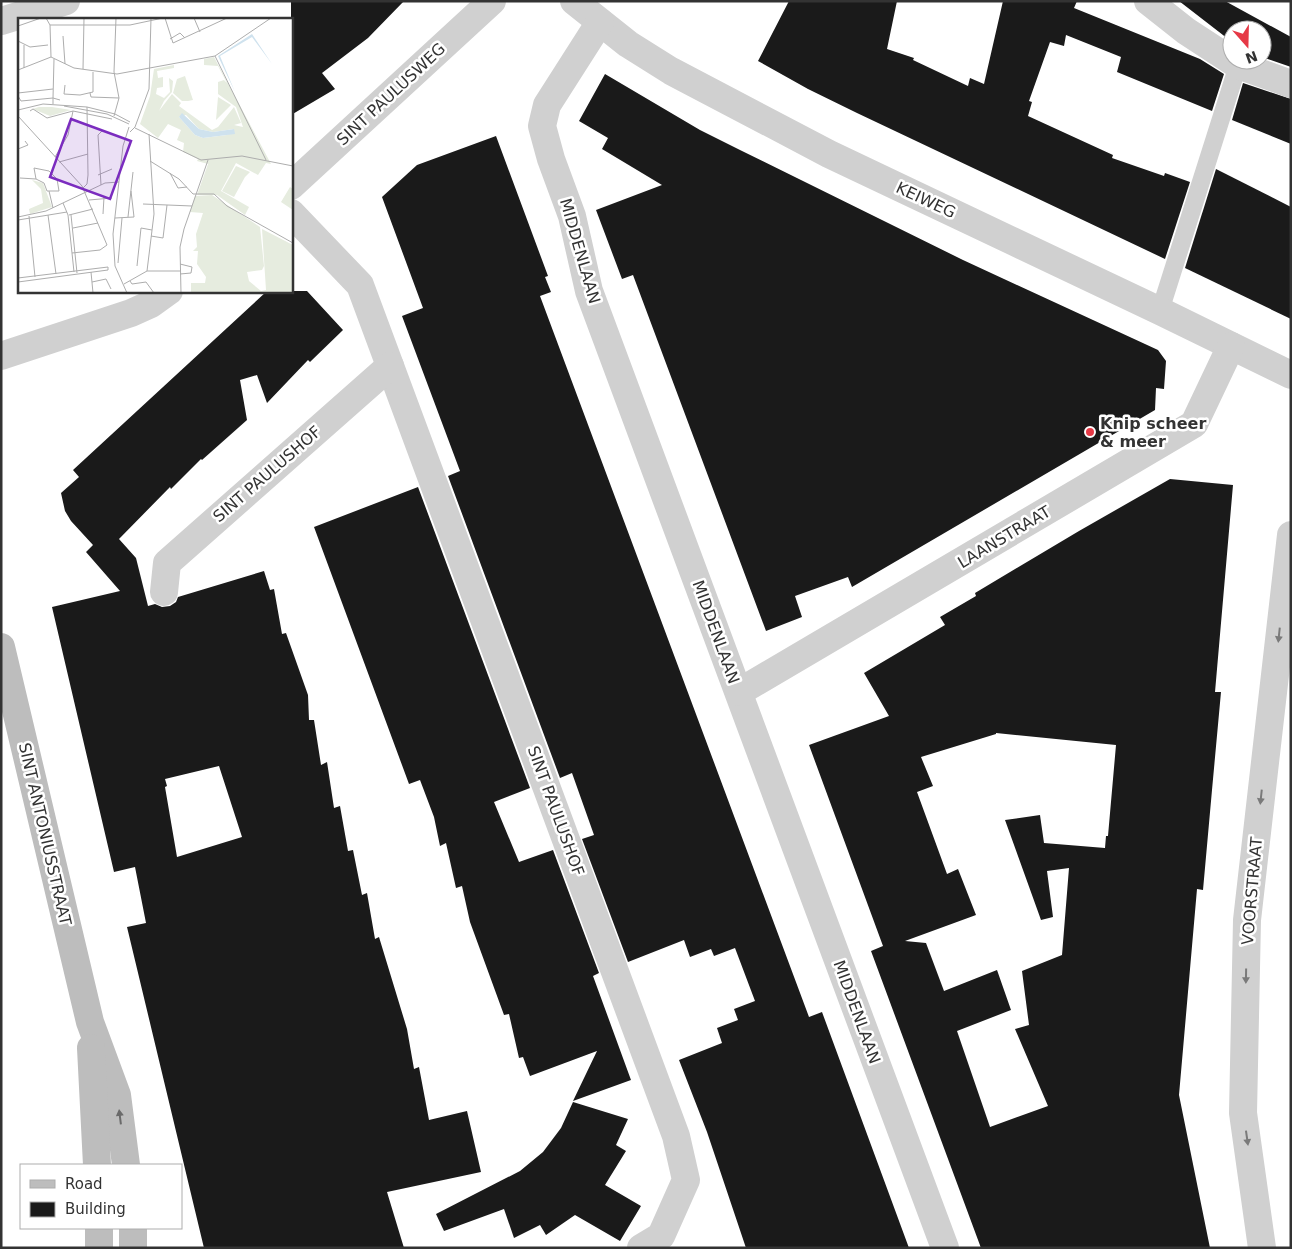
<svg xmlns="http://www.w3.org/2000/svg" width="1292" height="1249" font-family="'DejaVu Sans',sans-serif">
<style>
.building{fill:#1a1a1a;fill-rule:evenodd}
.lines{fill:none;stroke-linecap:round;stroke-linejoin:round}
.lane{stroke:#d0d0d0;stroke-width:18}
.street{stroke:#d0d0d0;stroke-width:28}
.secondary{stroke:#bdbdbd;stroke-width:28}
.oneway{fill:#7a7a7a}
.oneway2{fill:#6a6a6a}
.poi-dot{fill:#e63946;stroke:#fff;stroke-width:2}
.labels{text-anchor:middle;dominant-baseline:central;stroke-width:5;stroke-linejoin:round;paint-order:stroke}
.street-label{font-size:16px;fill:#333;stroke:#fff}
.poi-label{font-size:16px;font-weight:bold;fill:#333;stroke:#fff;text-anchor:start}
.inset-road{fill:none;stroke:#adadad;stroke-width:1}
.view{fill:#7b2cbf;fill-opacity:0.15;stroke:#7b2cbf;stroke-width:2.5}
.inset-edge{fill:none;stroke:#333;stroke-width:2.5}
</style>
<rect width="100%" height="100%" fill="#fff"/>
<g class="building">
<path d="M 291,1 L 404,1 L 368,38 L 322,73 L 335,89 L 291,115 Z"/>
<path d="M 789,1 L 897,1 L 887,49 L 914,58 L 913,60 L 968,86 L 970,78 L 984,84 L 1003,1 L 1077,1 L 1074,8 L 1200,59 L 1224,74 L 1212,111 L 1117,72 L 1121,57 L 1066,35 L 1064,46 L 1050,42 L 1029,101 L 1032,102 L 1028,116 L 1113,155 L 1112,158 L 1164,176 L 1165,173 L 1190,182 L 1165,259 L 857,113 L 808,89 L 758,61 Z"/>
<path d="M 1179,1 L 1225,1 L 1291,37 L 1291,67 L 1262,57 L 1262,30 L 1232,30 L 1232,42 Z"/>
<path d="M 605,74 L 700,130 L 740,150 L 963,260 L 1158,350 L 1166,361 L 1164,389 L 1156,388 L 1155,410 L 852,587 L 848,577 L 795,596 L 802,617 L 766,631 L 633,275 L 622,279 L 596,210 L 662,185 L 602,149 L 608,138 L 579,121 Z"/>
<path d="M 1243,83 L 1291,99 L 1291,144 L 1232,120 Z"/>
<path d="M 496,136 L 548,276 L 545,277 L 551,292 L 540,296 L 809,1017 L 822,1012 L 909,1248 L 746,1248 L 707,1132 L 679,1060 L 722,1043 L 717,1028 L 738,1020 L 734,1009 L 755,1001 L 735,948 L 714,956 L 711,949 L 690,957 L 684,940 L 628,962 L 582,839 L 594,835 L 572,773 L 560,778 L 448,476 L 460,471 L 402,316 L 423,308 L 382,197 L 417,165 Z"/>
<path d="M 1216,169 L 1291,207 L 1291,319 L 1185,268 Z"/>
<path d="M 267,291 L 307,291 L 343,330 L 310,362 L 308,360 L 267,403 L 257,375 L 240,380 L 247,420 L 202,460 L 201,459 L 171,489 L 170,487 L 119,539 L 136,558 L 148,606 L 155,604 L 162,607 L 170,606 L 176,602 L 178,597 L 264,571 L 270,590 L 274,589 L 282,634 L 286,633 L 308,695 L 309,720 L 314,720 L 321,765 L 327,762 L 334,808 L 340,806 L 348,851 L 353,850 L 362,895 L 367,893 L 375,939 L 379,937 L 407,1029 L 414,1069 L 419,1067 L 429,1120 L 467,1111 L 481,1172 L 387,1192 L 404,1248 L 204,1248 L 127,927 L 146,923 L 135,867 L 114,872 L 52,607 L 120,591 L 86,552 L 93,545 L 71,521 L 65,511 L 61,493 L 79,477 L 73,470 ZM 219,766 L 242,837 L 177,857 L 165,787 L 167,786 L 165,779 Z"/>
<path d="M 1170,479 L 1233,485 L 1215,692 L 1221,692 L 1212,790 L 1203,890 L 1197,889 L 1179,1095 L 1210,1248 L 981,1248 L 871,951 L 883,946 L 809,745 L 889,716 L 864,673 L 945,625 L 940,617 L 976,596 L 975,593 L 1079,531 ZM 996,733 L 1116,745 L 1108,836 L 1106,836 L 1105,848 L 1044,843 L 1040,815 L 1005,820 L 1041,920 L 1053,917 L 1047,871 L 1069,868 L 1062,955 L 1022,971 L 1029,1025 L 1015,1029 L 1048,1106 L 990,1127 L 957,1031 L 1011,1010 L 997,970 L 944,991 L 926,943 L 905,941 L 976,915 L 958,869 L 947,874 L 917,792 L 933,786 L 921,757 L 996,734 Z"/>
<path d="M 418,487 L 530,788 L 494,802 L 519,862 L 553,850 L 599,973 L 593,976 L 631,1080 L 573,1101 L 597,1051 L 530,1076 L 523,1057 L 519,1058 L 509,1014 L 504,1015 L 470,922 L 462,886 L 456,888 L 446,843 L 440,846 L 434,817 L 420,780 L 409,784 L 314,527 Z"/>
<path d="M 573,1102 L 628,1119 L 616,1145 L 626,1151 L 605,1185 L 641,1206 L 620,1241 L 575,1215 L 546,1235 L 540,1225 L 514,1238 L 504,1209 L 444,1231 L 436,1214 L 520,1171 L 543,1152 L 561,1128 Z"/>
</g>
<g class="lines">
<path class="lane" d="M 1160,311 L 1238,65"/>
<g class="street">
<path d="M 574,1 L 628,44 L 671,71 L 829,154 L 1160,311 L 1291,375"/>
<path d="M 1148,1 L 1186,31 L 1238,65 L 1291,84"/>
<path d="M 1,21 L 66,1"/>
<path d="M 600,22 L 547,105 L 542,126 L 551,159 L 572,216 L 589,291 L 945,1248"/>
<path d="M 291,186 L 492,1"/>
<path d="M 291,213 L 360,285 L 676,1136 L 686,1180 L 661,1236 L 641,1248"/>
<path d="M 1,356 L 131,313 L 151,304 L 169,291"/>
<path d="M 164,592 L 167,563 L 390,366"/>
<path d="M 739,692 L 1194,424 L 1231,346"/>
<path d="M 1262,1248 L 1243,1113 L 1247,920 L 1291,535"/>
</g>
<g class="secondary">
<path d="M 1,647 L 90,1022 L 117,1095 L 126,1165"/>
<path d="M 91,1048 L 97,1165"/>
<path d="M 99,1228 L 99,1248"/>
<path d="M 133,1228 L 133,1248"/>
</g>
</g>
<defs><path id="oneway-solid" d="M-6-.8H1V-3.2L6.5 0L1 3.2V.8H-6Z" transform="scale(1.25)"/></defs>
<g class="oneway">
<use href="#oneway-solid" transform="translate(1279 635) rotate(96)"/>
<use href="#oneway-solid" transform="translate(1261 797) rotate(96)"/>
<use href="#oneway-solid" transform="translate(1246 976) rotate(91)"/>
<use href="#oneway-solid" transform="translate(1247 1138) rotate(82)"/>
</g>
<use class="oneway2" href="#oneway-solid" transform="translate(120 1117) rotate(-97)"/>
<circle class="poi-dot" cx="1090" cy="432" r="5"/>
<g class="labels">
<g class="street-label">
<text transform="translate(391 94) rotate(-43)">SINT PAULUSWEG</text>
<text transform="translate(926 200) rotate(25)">KEIWEG</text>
<text transform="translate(580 251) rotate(74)">MIDDENLAAN</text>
<text transform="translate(267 474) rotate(-41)">SINT PAULUSHOF</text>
<text transform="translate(1004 537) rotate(-31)">LAANSTRAAT</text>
<text transform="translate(716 632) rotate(70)">MIDDENLAAN</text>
<text transform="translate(556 811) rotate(70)">SINT PAULUSHOF</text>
<text transform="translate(45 834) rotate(77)">SINT ANTONIUSSTRAAT</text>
<text transform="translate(1252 891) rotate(-85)">VOORSTRAAT</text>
<text transform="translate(857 1012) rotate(70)">MIDDENLAAN</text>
</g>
<g class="poi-label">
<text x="1100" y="423">Knip scheer<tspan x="1100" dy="18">&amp; meer</tspan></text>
</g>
</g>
<g transform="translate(18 18)">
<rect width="275" height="275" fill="#fff"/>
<path d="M 196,39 L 253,146 L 248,145 L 240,157 L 218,145 L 203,173 L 231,189 L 227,197 L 199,177 L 179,177 L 190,146 L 179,143 L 180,141 L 165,134 L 166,125 L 159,122 L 163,112 L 150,106 L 140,120 L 122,106 L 132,78 L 136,51 L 156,47 L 156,50 L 139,53 L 140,60 L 145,59 L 145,69 L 139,70 L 138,76 L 146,80 L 152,74 L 151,60 L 155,63 L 154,74 L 146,83 L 141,93 L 154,76 L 163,85 L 161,88 L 194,112 L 200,109 L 216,89 L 223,105 L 216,107 L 225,109 L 218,89 L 200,76 L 200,64 L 206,62 L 209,65 L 200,48 L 186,47 L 186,41 ZM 168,97 L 181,111 L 195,114 L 216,111 L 209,117 L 185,120 L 177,117 L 161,99 ZM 167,58 L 175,82 L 170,83 L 164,83 L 155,75 L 159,61 ZM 200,79 L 213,87 L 198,102 ZM 21,89 L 34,89 L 53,92 L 32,98 L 15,91 L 1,95 ZM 218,148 L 232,154 L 227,159 L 216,179 L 204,173 ZM 14,162 L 25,165 L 34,189 L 12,196 L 11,191 L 25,185 L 23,171 ZM 272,169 L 275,171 L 275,192 L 263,184 ZM 194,177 L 242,209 L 246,248 L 244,252 L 229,254 L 231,263 L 243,273 L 248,272 L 244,211 L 275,227 L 275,275 L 173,275 L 173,265 L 187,265 L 188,259 L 179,246 L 180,233 L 175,233 L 179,229 L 178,216 L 185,195 L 172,194 L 177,178 Z" fill="#e6ecdf" fill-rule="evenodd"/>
<path d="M 234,16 L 254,46 L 234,19 L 202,38 L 217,74 L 200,38 ZM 164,95 L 181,111 L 195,114 L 216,111 L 217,116 L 185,120 L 177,117 L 161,99 Z" fill="#cfe2ee"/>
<path class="inset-road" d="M 28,0 L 32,7 L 33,39M 147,0 L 155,25 L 209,0M 176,0 L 182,14M 32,7 L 112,7 L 145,0M 0,8 L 23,0M 45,18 L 47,46M 152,21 L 162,15 L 167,20M 0,23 L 12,29 L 30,27M 6,27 L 6,50M 197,38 L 248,142M 33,39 L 56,50 L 99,56 L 197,38 L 253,0M 36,41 L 35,80 L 42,82M 65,51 L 66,0M 0,52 L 33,39M 47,67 L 46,76 L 62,77 L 75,74 L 75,54M 0,75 L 35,71M 72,75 L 73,79 L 101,80M 0,78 L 3,83 L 35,80 L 35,86M 46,88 L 89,96 L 111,106M 0,92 L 25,86 L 69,89 L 97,96 L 112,104M 12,93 L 15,91 L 29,100 L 55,93 L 94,101M 0,98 L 64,168 L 89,227 L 82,232 L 54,235M 96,98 L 101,80 L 96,54 L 98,0M 117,110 L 183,142 L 224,138 L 275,148M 112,114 L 117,109 L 131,71 L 133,0M 0,131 L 10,127 L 7,123M 37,139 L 50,117 L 55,93M 132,143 L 161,161 L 175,176 L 196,176 L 209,188 L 275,225M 41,144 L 70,136M 152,155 L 160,170 L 169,169M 80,157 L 94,151M 2,160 L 18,161 L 26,165 L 29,173 L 41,173 L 39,161 L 31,153 L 16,150 L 18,161M 83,167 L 80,117 L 85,112M 65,170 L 69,166 L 70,157 L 69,89M 31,173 L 35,190M 71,182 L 94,180M 45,185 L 50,197 L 56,254M 125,186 L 174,188M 85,196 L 86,179M 30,197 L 38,256M 51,197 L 75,191M 53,197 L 59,255M 11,198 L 17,259M 0,199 L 28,193 L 87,165 L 101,164M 110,199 L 115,154M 97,200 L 116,199 L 113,173M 0,202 L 49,194M 55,210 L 80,205M 133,218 L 145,220 L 149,187M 100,245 L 104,200M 162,246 L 174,249 L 173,255 L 162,256M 119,248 L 123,210 L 134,212M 129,253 L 162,253M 73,254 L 75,275M 0,260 L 90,249 L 90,252 L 0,264M 112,263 L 114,266 L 128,264 L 136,275M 74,264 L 88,261 L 93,271M 106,266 L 129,253 L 136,196 L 131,116M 109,275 L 97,248 L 95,216 L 105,128 L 111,109M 163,275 L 162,229 L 166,211 L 190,142"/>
<path class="view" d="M 53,101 L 113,123 L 92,181 L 32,159 Z"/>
<rect width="275" height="275" class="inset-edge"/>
</g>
<rect width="1292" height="1249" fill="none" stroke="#333333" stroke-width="5"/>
<rect x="20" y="1164" width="162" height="65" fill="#ffffff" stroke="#adadad"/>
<rect x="30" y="1180" width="25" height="8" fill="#bdbdbd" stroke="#adadad"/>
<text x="65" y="1189" font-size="15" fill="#333333">Road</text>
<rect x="30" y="1202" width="25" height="15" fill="#1a1a1a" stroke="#adadad"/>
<text x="65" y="1214" font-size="15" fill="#333333">Building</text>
<g transform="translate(1247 45) rotate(160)"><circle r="24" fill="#ffffff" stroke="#adadad"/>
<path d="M0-4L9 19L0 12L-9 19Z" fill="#e63946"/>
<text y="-8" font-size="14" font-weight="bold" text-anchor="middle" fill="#333333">N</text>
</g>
</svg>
